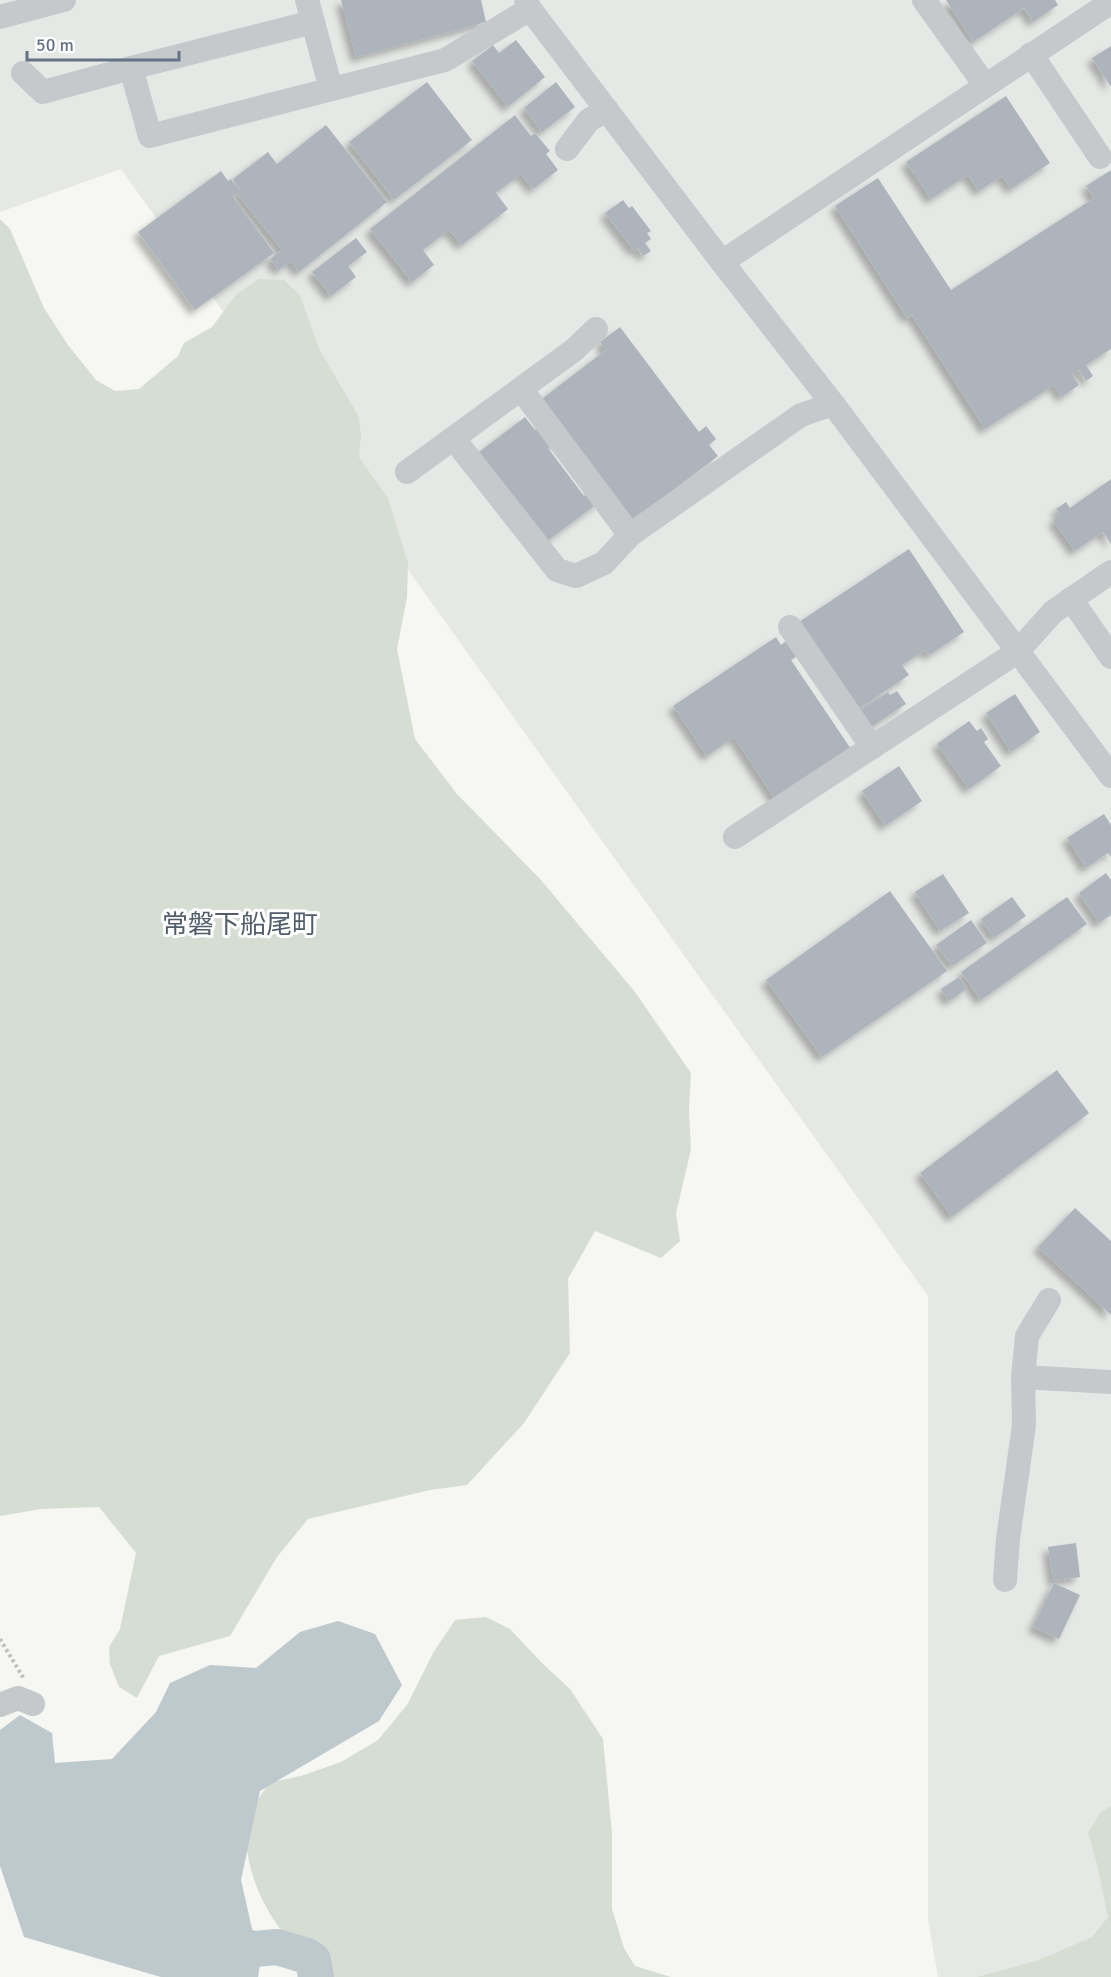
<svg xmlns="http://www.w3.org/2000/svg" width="1111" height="1977" font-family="Signika,'Noto Sans JP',sans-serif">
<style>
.built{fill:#e6e8e6}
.green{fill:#d6ded3}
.water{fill:#bec9ce}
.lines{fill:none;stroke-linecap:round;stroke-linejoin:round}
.river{stroke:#bec9ce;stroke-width:36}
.building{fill:#adb4bb;filter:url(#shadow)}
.path{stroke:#bfc0c3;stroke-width:4;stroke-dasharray:3 3;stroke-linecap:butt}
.minor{stroke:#c5c9cc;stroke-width:24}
.labels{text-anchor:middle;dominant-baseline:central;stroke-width:6;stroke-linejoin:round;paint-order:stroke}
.quarter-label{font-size:26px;fill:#515d6a;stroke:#fff}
</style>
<defs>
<filter id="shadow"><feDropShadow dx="-5.5" dy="5.5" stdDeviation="3" flood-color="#0004"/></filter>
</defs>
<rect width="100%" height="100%" fill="#f6f6f2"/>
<path class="built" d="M 0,0 L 1111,0 L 1111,1977 L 938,1977 L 928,1919 L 928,1296 L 121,169 L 0,212 Z"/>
<g class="green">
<path d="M 0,219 L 10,229 L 44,308 L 68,345 L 96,380 L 115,391 L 139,389 L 178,356 L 184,343 L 212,327 L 236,295 L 258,279 L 284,280 L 300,295 L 319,349 L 358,415 L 361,435 L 359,457 L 388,498 L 408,563 L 407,597 L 397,649 L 415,739 L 457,794 L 541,880 L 635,992 L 691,1073 L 689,1110 L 691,1149 L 676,1214 L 680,1241 L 661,1258 L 595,1231 L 568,1279 L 570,1353 L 524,1423 L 467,1485 L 430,1490 L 308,1519 L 277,1557 L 230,1636 L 159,1656 L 137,1698 L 119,1687 L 110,1664 L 109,1647 L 120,1629 L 136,1553 L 99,1507 L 41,1509 L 0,1516 Z"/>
<path d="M 486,1617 L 510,1629 L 542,1663 L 570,1689 L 603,1739 L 612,1833 L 612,1909 L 624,1948 L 635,1966 L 671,1977 L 312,1977 L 312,1969 C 282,1933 257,1904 248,1856 C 247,1849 244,1840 245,1833 C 248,1813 258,1799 269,1783 L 304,1775 L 341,1762 L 378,1740 L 407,1705 L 433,1653 L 455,1620 Z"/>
<path d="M 1111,1806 L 1111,1977 L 977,1977 L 1039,1960 L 1092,1937 L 1108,1917 L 1097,1864 L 1088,1832 L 1101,1812 Z"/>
</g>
<path class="water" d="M 338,1621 L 375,1634 L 402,1685 L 379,1721 L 260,1791 L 241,1880 L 260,1964 L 258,1977 L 161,1977 L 24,1937 L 0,1866 L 0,1730 L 20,1715 L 52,1733 L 55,1763 L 112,1759 L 156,1712 L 170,1683 L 210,1665 L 256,1668 L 300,1632 Z"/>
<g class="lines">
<path class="river" d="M 239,1946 L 255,1949 L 277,1947 L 307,1956 L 313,1960 L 316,1977"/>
</g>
<g class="building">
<path d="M 341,0 L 481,0 L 486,22 L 356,57 Z"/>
<path d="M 946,0 L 1055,0 L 1058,5 L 1033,22 L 1024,8 L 973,42 Z"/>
<path d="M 516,40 L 545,77 L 508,107 L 472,61 L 493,45 L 499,53 Z"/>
<path d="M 1111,46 L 1111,87 L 1092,58 Z"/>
<path d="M 427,82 L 472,140 L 394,200 L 349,142 Z"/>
<path d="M 556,82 L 575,107 L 542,132 L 524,108 Z"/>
<path d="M 1006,96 L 1050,163 L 1011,189 L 1002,176 L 979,191 L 968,175 L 931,199 L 906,162 Z"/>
<path d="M 515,115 L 531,136 L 535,133 L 550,151 L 546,154 L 558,170 L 533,189 L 521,174 L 496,193 L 508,209 L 462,245 L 449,230 L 423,250 L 434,265 L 412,282 L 370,229 Z"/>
<path d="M 326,125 L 387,202 L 299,272 L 291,261 L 279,270 L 270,259 L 282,250 L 238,195 L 242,192 L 233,179 L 268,152 L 277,164 Z"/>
<path d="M 1111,170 L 1111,349 L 1086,365 L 1093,376 L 1086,381 L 1079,370 L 1072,374 L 1079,385 L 1062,397 L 1054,385 L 985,429 L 912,315 L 907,318 L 835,206 L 878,178 L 951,290 L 1094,198 L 1086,186 Z"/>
<path d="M 221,171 L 228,181 L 231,179 L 240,191 L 233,197 L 274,253 L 195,310 L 138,232 Z"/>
<path d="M 623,200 L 629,208 L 632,206 L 651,231 L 647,233 L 651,239 L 645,243 L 651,251 L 643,256 L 638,248 L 634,251 L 605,213 Z"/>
<path d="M 356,238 L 367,252 L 348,266 L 356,277 L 331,296 L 312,272 Z"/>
<path d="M 620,327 L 699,432 L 706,426 L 716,439 L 709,445 L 718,456 L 631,522 L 565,435 L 548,448 L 584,496 L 594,489 L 602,500 L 546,542 L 479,452 L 525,417 L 535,430 L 551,418 L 539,401 L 606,350 L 600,342 Z"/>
<path d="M 1111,479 L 1111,544 L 1103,532 L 1075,551 L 1053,520 L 1060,515 L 1056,509 L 1066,502 L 1070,508 Z"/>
<path d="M 909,549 L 964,632 L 929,655 L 925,650 L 902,665 L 909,675 L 857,710 L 799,622 Z"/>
<path d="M 776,637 L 781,645 L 786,641 L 796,657 L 791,660 L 851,749 L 779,805 L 734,737 L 707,756 L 673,706 Z"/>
<path d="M 897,691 L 906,704 L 871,727 L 860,710 L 888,692 L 890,695 Z"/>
<path d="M 1015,694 L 1040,732 L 1011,752 L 986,713 Z"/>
<path d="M 969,721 L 977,731 L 981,728 L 988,739 L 984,742 L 1001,766 L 969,789 L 937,744 Z"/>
<path d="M 899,766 L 922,801 L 885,826 L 862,791 Z"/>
<path d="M 1104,814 L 1111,825 L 1111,857 L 1108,853 L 1086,868 L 1067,838 Z"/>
<path d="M 1106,873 L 1111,880 L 1111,915 L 1099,923 L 1079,893 Z"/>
<path d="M 943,874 L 969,913 L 940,931 L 915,892 Z"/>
<path d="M 890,891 L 947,971 L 822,1057 L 766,980 Z"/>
<path d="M 1012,897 L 1026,916 L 994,938 L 981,919 Z"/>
<path d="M 1067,897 L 1087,924 L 981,1000 L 961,972 Z"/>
<path d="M 971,920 L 987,943 L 952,966 L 936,945 Z"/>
<path d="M 959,977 L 967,989 L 949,1001 L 941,989 Z"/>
<path d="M 1057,1070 L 1089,1113 L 952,1217 L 920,1173 Z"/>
<path d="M 1075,1208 L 1111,1241 L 1111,1315 L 1038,1247 Z"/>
<path d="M 1076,1543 L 1080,1577 L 1053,1581 L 1048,1547 Z"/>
<path d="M 1054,1583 L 1080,1595 L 1059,1639 L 1033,1627 Z"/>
</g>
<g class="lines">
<path class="path" d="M 0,1639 L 24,1679"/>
<g class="minor">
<path d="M 307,0 L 331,89"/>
<path d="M 526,0 L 530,9 L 722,262 L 833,404 L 1111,776"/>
<path d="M 924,0 L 985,85"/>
<path d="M 0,17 L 64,0"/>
<path d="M 1031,54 L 1100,157"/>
<path d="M 131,68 L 150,136 L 445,60 L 530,9"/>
<path d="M 23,73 L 43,92 L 131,68 L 313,22"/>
<path d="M 567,149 L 589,120 L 607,110"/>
<path d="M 722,262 L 1111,2"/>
<path d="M 521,389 L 630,535 L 801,415 L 833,404"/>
<path d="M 454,439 L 557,570 L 576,576 L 604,563 L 630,535"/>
<path d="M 407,472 L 574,350 L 596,329"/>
<path d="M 1071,599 L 1111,657"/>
<path d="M 790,627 L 872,747"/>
<path d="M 735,837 L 1017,652 L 1053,612 L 1111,572"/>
<path d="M 1023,1377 L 1111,1382"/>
<path d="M 1005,1580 L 1008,1539 L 1024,1425 L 1023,1377 L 1027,1336 L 1049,1300"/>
<path d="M 0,1705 L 18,1698 L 33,1704"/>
</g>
</g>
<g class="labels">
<g class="quarter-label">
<text x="240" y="925">常磐下船尾町</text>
</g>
</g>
<path d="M27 51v9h152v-9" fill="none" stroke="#637385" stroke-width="3"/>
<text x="36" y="51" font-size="18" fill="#637385" stroke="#ffffff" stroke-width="4.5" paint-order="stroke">50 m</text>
</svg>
